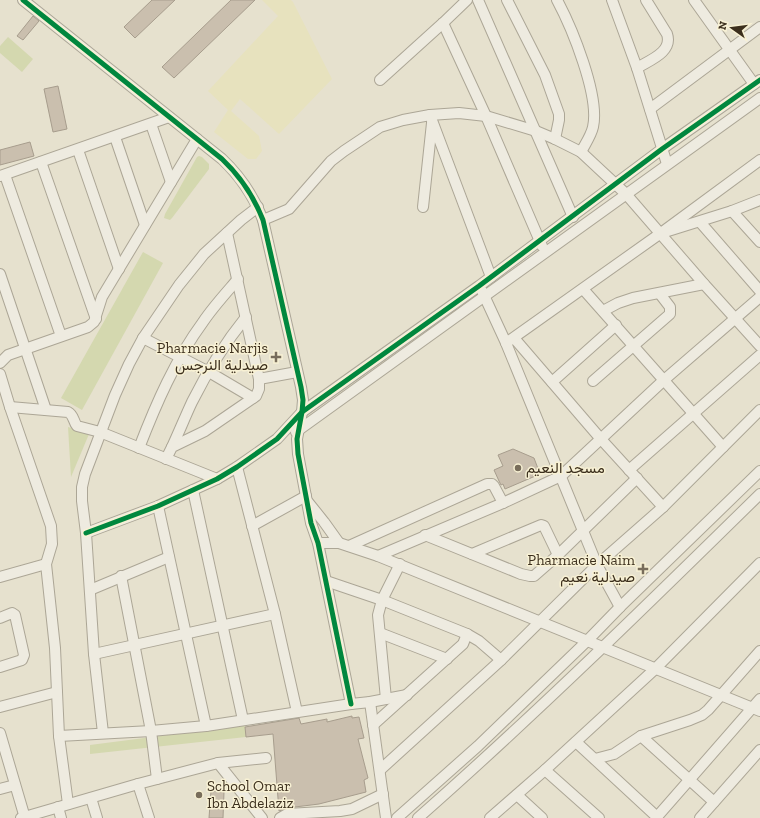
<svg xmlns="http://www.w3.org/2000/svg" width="760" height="818" font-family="'Zilla Slab',Vazirmatn,serif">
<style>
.farmland{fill:#e7e2be}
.green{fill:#d4d8af}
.building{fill:#cabfae;stroke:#a79d8d}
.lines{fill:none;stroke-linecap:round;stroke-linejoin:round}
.minor-casing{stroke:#aca696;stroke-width:12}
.minor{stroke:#eeebe0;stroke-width:10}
.cycleway-casing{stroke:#f8f1d4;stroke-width:8}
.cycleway{stroke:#00873e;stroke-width:5}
.poi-dot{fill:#786d5b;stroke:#f8f1d4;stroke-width:1.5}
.labels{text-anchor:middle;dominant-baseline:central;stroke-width:3;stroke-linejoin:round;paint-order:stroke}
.poi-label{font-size:15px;fill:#3c2f1d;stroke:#f8f1d4;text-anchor:end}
</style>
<rect width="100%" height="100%" fill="#e6e1ce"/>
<path class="farmland" d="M 262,0 L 291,0 L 293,2 L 332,79 L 279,134 L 240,99 L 231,111 L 259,136 L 262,151 L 256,159 L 248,159 L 214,132 L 228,110 L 208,91 L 278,16 Z"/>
<g class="green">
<path d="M 8,37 L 33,59 L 22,72 L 0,53 L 0,46 Z"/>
<path d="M 199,156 L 202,157 L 209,164 L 209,169 L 172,218 L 170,220 L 164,218 L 165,214 L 197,157 Z"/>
<path d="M 143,252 L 163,263 L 82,410 L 61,398 Z"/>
<path d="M 68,427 L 89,434 L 71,477 Z"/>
<path d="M 245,725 L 246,737 L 90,754 L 90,745 Z"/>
</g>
<g class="building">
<path d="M 152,0 L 175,0 L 135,38 L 124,27 Z"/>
<path d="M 231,0 L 255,0 L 174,78 L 162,67 Z"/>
<path d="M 33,16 L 39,21 L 23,40 L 17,36 Z"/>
<path d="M 58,86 L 67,129 L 53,132 L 44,89 Z"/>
<path d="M 30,142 L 34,156 L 0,165 L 0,150 Z"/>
<path d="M 513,449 L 534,458 L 540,474 L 505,489 L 503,484 L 501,485 L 499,481 L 494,470 L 503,466 L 498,455 Z"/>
<path d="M 352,716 L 352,718 L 359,717 L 364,738 L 358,739 L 368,778 L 364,780 L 366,792 L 319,804 L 287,808 L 279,811 L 273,734 L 246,737 L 245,727 L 299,718 L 301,724 L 327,719 L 327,722 Z"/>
<path d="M 211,791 L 224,792 L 223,818 L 209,818 Z"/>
</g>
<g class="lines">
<defs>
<g id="minor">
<path d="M 23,0 L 222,159 C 240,176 254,197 263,220 L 301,387 L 303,400 L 302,412 L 297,439 L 298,454 L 311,523 L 318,543 L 351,704"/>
<path d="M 478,0 L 573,217"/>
<path d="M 507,0 L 545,75 L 559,114 L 559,120 L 555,139"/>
<path d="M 557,0 C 572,28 600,96 593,127 C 591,136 585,144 581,152"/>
<path d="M 612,0 L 637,68 L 667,164"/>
<path d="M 694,0 L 754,84"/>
<path d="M 443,23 L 486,116 L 542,246"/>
<path d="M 637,68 C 650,60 673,52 667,34 L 646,0"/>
<path d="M 380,80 L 443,23 L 467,0"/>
<path d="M 650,109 L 760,27"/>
<path d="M 430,115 L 491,277"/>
<path d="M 151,124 L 171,182"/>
<path d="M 115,137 L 145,225"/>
<path d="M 78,150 L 119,269"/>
<path d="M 41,162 L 96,319"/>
<path d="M 5,175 L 61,336"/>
<path d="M 0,176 L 169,117"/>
<path d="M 423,207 L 432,123"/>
<path d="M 732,211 L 760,242"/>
<path d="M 263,220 L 289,209 L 331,161 L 344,151 L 380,127 L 403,120 L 430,115 L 459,113 L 486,116 L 536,131 L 555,139 L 581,152 L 626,194 L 704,284 L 760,346"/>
<path d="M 700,222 L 760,291"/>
<path d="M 668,231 L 732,211 L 760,200"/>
<path d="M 227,233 L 259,379"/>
<path d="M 0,274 L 46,410"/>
<path d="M 583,289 L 723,447"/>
<path d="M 482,291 L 506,343 L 597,565 L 620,607"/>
<path d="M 603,311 L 618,303 L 633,298 L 704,284"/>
<path d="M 143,338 L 209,372 L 253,398"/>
<path d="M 514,338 L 600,438 L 663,507"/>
<path d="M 506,343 L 661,233 L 760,160"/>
<path d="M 0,363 L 8,355 L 88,327 L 94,322 L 102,297 L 197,139"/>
<path d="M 0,374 L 10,407 L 51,526 L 52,544 L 46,564 L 55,648 L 59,736 L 68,804"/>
<path d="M 593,381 L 670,314 L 670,307 L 660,294"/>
<path d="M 552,382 L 616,325"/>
<path d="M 10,407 L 68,412 C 74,415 73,421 77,426 L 100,432 L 217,479"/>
<path d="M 296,432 L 760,98"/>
<path d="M 172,447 C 179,432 185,417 192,402 C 207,372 225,343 246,317"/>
<path d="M 139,448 C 156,404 175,360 203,322 C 213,307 226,293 238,279"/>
<path d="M 166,459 L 172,447 L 205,431 L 256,396 L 259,389 L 259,379 L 297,372"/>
<path d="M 237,467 L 275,614 L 297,712"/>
<path d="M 629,470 L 760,355"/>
<path d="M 193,490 L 243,720"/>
<path d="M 308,502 L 324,522 L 339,543"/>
<path d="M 158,506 L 206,726"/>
<path d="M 252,526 L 306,496"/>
<path d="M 86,533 L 158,506 L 217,479 L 237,467 L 277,439 L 302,412 L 479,286 L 662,149 L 760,80"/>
<path d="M 425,535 L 521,574 L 530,576 L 534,576 L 558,555 L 637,478"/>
<path d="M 318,543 L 339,543 L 378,556 L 760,711"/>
<path d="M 349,546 L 487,484 L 492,484 L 494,486 L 503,503"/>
<path d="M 472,554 L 541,525 L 544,526 L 558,555"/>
<path d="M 378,556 L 503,503 L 561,476 L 664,380 L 760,297"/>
<path d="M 121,576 L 151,731 L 157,779"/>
<path d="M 0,577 L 46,564"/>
<path d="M 326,581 L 382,600 L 467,634 L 479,641 L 501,660"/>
<path d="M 90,590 L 169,557"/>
<path d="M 0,618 L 12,613 L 15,615 L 24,655 L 22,660 L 0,667"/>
<path d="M 380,633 L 447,659"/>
<path d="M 94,654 L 275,614"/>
<path d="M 386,699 L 378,615 L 382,600 L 400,564"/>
<path d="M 370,702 L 386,818"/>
<path d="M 0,707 L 57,692"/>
<path d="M 373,725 L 463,644 L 467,634"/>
<path d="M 0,733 L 25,818"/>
<path d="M 103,733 L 94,654 L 86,533 L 82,501 L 82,487 L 85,474 L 115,395 L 129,364 L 143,338 L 179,285 L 204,254 L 241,220 L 258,207"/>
<path d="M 59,736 L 151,731 L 206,726 L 351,704 L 370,702 L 407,695"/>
<path d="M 641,736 L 714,802"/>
<path d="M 576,742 L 657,817"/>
<path d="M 595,759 L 614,754 L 641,736 L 690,720 L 702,715 L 708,710 L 760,651"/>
<path d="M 218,763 L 266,758"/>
<path d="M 380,770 L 501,660 L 597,565 L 663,507 L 760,410"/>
<path d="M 545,770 L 599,818"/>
<path d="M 138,784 L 149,818"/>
<path d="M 0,789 L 15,785"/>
<path d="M 517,795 L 542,818"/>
<path d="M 91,798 L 97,818"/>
<path d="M 58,807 L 61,818"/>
<path d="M 21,818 L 138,784 L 218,763 L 262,818"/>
<path d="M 280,818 L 287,814 L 340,811 L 352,809 L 383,794"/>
<path d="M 397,818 L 478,746 L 587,641 L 620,607 L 760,471"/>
<path d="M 418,818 C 536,714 648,604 760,494"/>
<path d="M 490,818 L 545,770 L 655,669 L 760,563"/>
<path d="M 656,818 L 760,699"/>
<path d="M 700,818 L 760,750"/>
</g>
</defs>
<use href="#minor" class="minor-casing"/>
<use href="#minor" class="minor"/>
<defs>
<g id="cycleway">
<path d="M 23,0 L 222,159 C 240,176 254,197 263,220 L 301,387 L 303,400 L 302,412 L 297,439 L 298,454 L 311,523 L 318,543 L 351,704"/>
<path d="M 86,533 L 158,506 L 217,479 L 237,467 L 277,439 L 302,412 L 479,286 L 662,149 L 760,80"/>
</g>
</defs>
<use href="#cycleway" class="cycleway-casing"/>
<use href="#cycleway" class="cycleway"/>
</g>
<g class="poi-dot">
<path d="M274 351h4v4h4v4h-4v4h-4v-4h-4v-4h4z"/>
<circle cx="518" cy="468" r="4"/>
<path d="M641 563h4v4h4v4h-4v4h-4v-4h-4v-4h4z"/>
<circle cx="199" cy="795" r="4"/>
</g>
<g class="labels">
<g class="poi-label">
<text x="268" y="348">Pharmacie Narjis<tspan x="268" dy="17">صيدلية النرجس</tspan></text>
<text x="526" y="468" text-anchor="start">مسجد النعيم</text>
<text x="635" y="560">Pharmacie Naim<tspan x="635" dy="17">صيدلية نعيم</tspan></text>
<text x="207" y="786" text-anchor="start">School Omar<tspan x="207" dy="17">Ibn Abdelaziz</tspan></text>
</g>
</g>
<g transform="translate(732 28) rotate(284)" stroke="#f8f1d4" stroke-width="3" paint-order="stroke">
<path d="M0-3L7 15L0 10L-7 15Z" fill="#3c2f1d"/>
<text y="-6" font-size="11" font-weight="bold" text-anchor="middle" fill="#3c2f1d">N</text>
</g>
</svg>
